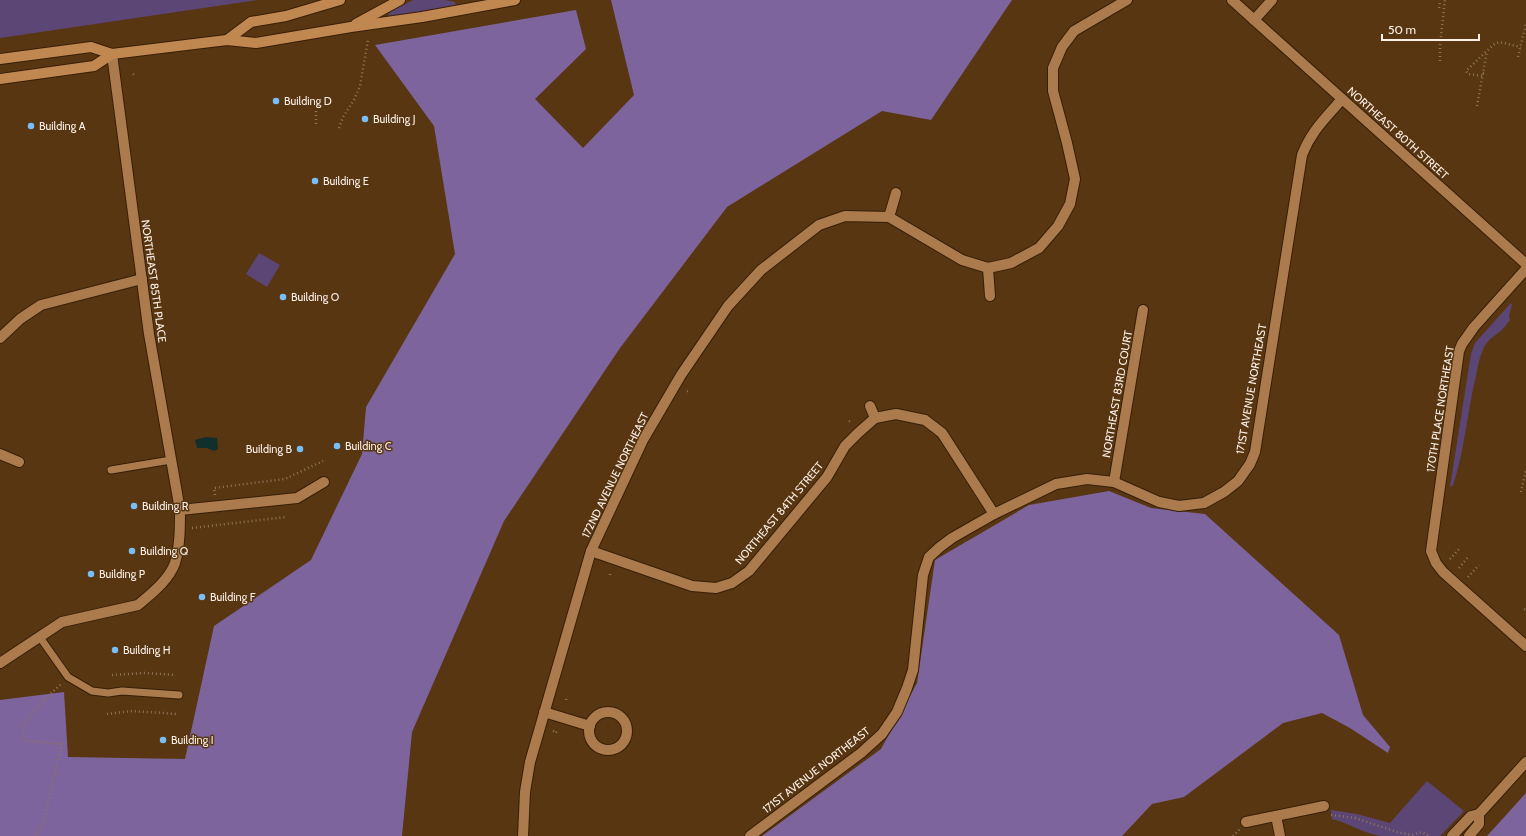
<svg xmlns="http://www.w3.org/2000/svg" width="1526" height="836" font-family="Cabin,sans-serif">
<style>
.green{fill:#5b4676}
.forest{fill:#7d649d}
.water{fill:#112f2b}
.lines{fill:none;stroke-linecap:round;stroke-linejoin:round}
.lane-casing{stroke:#371f07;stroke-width:9}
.street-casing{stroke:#371f07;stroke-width:12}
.secondary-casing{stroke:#371f07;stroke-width:12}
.path{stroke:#8f755a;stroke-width:2.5;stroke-dasharray:1 3;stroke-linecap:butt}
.lane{stroke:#ab7b4e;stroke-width:7}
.street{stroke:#ab7b4e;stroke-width:10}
.secondary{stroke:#c08751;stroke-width:10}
.poi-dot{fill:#78bff7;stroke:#583612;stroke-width:1.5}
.labels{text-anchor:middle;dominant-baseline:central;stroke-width:3;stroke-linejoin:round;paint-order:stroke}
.poi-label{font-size:11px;fill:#fbf0e7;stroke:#583612;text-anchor:start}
.street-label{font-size:11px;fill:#fbf0e7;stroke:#583612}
</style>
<rect width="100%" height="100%" fill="#583612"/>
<g class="green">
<path d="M 0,0 L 257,0 L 0,38 Z"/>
<path d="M 413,0 L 445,0 L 455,2 L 456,6 L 391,18 L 388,16 L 390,12 Z"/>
<path d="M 259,253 L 280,265 L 267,287 L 246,274 Z"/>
<path d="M 1511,303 L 1512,305 L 1509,315 L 1510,320 C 1507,323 1505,327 1502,330 C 1496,335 1490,338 1486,344 C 1480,353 1478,366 1476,376 C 1467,412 1465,450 1453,485 L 1450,487 L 1471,354 L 1475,343 Z"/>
<path d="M 1427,781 L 1464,811 L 1440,836 C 1422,836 1399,836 1381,836 C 1364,834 1349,823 1332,819 L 1331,810 L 1357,814 L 1390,823 Z"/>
</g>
<g class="forest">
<path d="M 611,0 L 1012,0 L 931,120 L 882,111 L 727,207 L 620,348 L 504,521 L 412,732 L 402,836 L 0,836 L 0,700 L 64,692 L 68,757 L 185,759 L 214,626 L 311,560 L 362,454 L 366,407 L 455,254 L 434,126 L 375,45 L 576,10 L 586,49 L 535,99 L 583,148 L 634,95 Z"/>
<path d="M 1109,491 L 1151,508 L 1205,514 L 1339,635 L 1363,715 L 1390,747 L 1388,753 L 1350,728 L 1322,713 L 1283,723 L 1184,797 L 1152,804 L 1122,836 L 762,836 L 881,749 L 917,683 L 935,560 L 1029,505 Z"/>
<path d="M 1526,793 L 1526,836 L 1487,836 Z"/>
</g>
<path class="water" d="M 206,437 L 217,438 L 218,449 L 214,451 L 207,448 L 197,448 L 195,440 Z"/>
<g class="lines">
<defs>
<g id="lane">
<path d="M 111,470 L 171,460"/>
<path d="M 39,636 L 68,677 L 92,691 L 108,693 L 122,691 L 179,695"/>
</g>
<g id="street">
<path d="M 1232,0 L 1526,264"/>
<path d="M 1254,20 L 1272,0"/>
<path d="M 112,54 L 149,334 L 180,510"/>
<path d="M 889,217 L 896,193"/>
<path d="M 988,268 L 990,296"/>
<path d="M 1526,269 L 1474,327 L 1462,344 L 1459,351 L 1431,551 L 1436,563 L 1443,572 L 1526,646"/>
<path d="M 0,338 L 20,319 L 41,305 L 142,279"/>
<path d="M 870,406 L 875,418"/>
<path d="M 0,454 L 19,462"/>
<path d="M 1114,482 L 1143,310"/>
<path d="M 591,551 L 692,586 L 716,588 L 732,583 L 749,571 L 827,477 L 845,446 L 858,433 L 875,418 L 896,414 L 925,420 L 942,433 L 994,514"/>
<path d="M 0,663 L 62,622 L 138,605 C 151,594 169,580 175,563 C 180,546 180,528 180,510 L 297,498 L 324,482"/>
<path d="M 544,712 L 590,726"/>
<circle cx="608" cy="731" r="19"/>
<path d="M 1276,816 L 1280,836"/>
<path d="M 1246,822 L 1324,806"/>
<path d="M 523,836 L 525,792 L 530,762 L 591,551 L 643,440 L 681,375 L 728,306 L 761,270 L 819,225 L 845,216 L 889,217 L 962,260 L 988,268 L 1011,263 L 1039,248 L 1058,226 L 1070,204 L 1075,179 L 1067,143 L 1053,91 L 1053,68 L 1062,47 L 1074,31 L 1127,0"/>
<path d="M 750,836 L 861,753 L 882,734 L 897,712 L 907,688 L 913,670 L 923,575 L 929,557 L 940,547 L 952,538 L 994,514 L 1056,484 L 1087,479 L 1114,482 L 1159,502 L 1179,506 L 1204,503 L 1224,492 L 1238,481 L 1250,464 L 1255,452 L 1302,155 C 1312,130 1325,119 1342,99"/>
<path d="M 1452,836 L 1471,816 L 1479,814 L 1526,762"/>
<path d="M 1469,836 L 1479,824 L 1479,814"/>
</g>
<g id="secondary">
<path d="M 356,24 L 400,0"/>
<path d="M 227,40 L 251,22 L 286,16 L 340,0"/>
<path d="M 0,59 L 91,47 L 112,54 L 227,40 L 256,43 L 351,27 L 422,17 L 515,0"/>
<path d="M 0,79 L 94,66 L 112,54"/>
</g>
</defs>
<use href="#lane" class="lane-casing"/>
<use href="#street" class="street-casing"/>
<use href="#secondary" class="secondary-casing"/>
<g class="path">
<path d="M 1439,8 L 1440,0"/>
<path d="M 1518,57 L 1526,23"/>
<path d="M 1440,61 L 1440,45 L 1445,0"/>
<path d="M 1483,73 L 1487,74"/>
<path d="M 133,74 L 134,75"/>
<path d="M 1482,76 L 1468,74 L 1466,71 L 1493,45 L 1499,42 L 1521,47"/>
<path d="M 1477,106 L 1487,51"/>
<path d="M 316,124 L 316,108"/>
<path d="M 339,128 L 343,117 L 354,100 L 360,86 L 368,40"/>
<path d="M 687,391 L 689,392"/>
<path d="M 849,421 L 851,422"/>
<path d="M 1521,492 L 1526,470"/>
<path d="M 215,495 L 214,488 L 285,479 L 323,461"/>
<path d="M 192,528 L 286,517"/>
<path d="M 1450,559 L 1460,548"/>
<path d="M 1459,568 L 1469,556"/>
<path d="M 610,575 L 610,574"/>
<path d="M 1468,577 L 1479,565"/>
<path d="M 1524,609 L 1526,610"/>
<path d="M 112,675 L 143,673 L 176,675"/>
<path d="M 566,700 L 567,696"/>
<path d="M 107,714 L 132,711 L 177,714"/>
<path d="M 553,731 L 556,733 L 557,729"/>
<path d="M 1331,815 L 1355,818 L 1397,832 L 1412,835 L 1422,832 L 1429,836"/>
<path d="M 36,836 L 43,824 L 62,744 L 25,741 L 22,726 L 42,702 L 62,683"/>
<path d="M 1233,836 L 1240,829"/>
</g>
<use href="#lane" class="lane"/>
<use href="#street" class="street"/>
<use href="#secondary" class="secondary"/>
</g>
<g class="poi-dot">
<circle cx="276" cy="101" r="4"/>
<circle cx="365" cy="119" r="4"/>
<circle cx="31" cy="126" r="4"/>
<circle cx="315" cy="181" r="4"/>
<circle cx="283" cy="297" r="4"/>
<circle cx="337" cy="446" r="4"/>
<circle cx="300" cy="449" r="4"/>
<circle cx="134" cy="506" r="4"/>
<circle cx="132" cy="551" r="4"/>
<circle cx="91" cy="574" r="4"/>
<circle cx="202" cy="597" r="4"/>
<circle cx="115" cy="650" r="4"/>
<circle cx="163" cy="740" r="4"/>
</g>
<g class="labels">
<g class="poi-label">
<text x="284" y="101">Building D</text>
<text x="373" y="119">Building J</text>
<text x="39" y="126">Building A</text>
<text x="323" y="181">Building E</text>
<text x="291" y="297">Building O</text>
<text x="345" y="446">Building C</text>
<text x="292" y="449" text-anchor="end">Building B</text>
<text x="142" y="506">Building R</text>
<text x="140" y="551">Building Q</text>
<text x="99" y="574">Building P</text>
<text x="210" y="597">Building F</text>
<text x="123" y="650">Building H</text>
<text x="171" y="740">Building I</text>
</g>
<g class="street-label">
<text transform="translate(1398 133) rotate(42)">NORTHEAST 80TH STREET</text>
<text transform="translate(154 281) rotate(82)">NORTHEAST 85TH PLACE</text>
<text transform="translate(1251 389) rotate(-80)">171ST AVENUE NORTHEAST</text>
<text transform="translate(1117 394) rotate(-80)">NORTHEAST 83RD COURT</text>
<text transform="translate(1440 409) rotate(-81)">170TH PLACE NORTHEAST</text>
<text transform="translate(615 475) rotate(-64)">172ND AVENUE NORTHEAST</text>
<text transform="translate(779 513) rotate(-50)">NORTHEAST 84TH STREET</text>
<text transform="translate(816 770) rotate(-38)">171ST AVENUE NORTHEAST</text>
</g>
</g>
<path d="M1382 34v6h97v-6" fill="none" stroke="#fbf0e7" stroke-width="2"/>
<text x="1388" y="34" font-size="12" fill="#fbf0e7" stroke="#583612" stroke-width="3" paint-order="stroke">50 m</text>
</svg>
